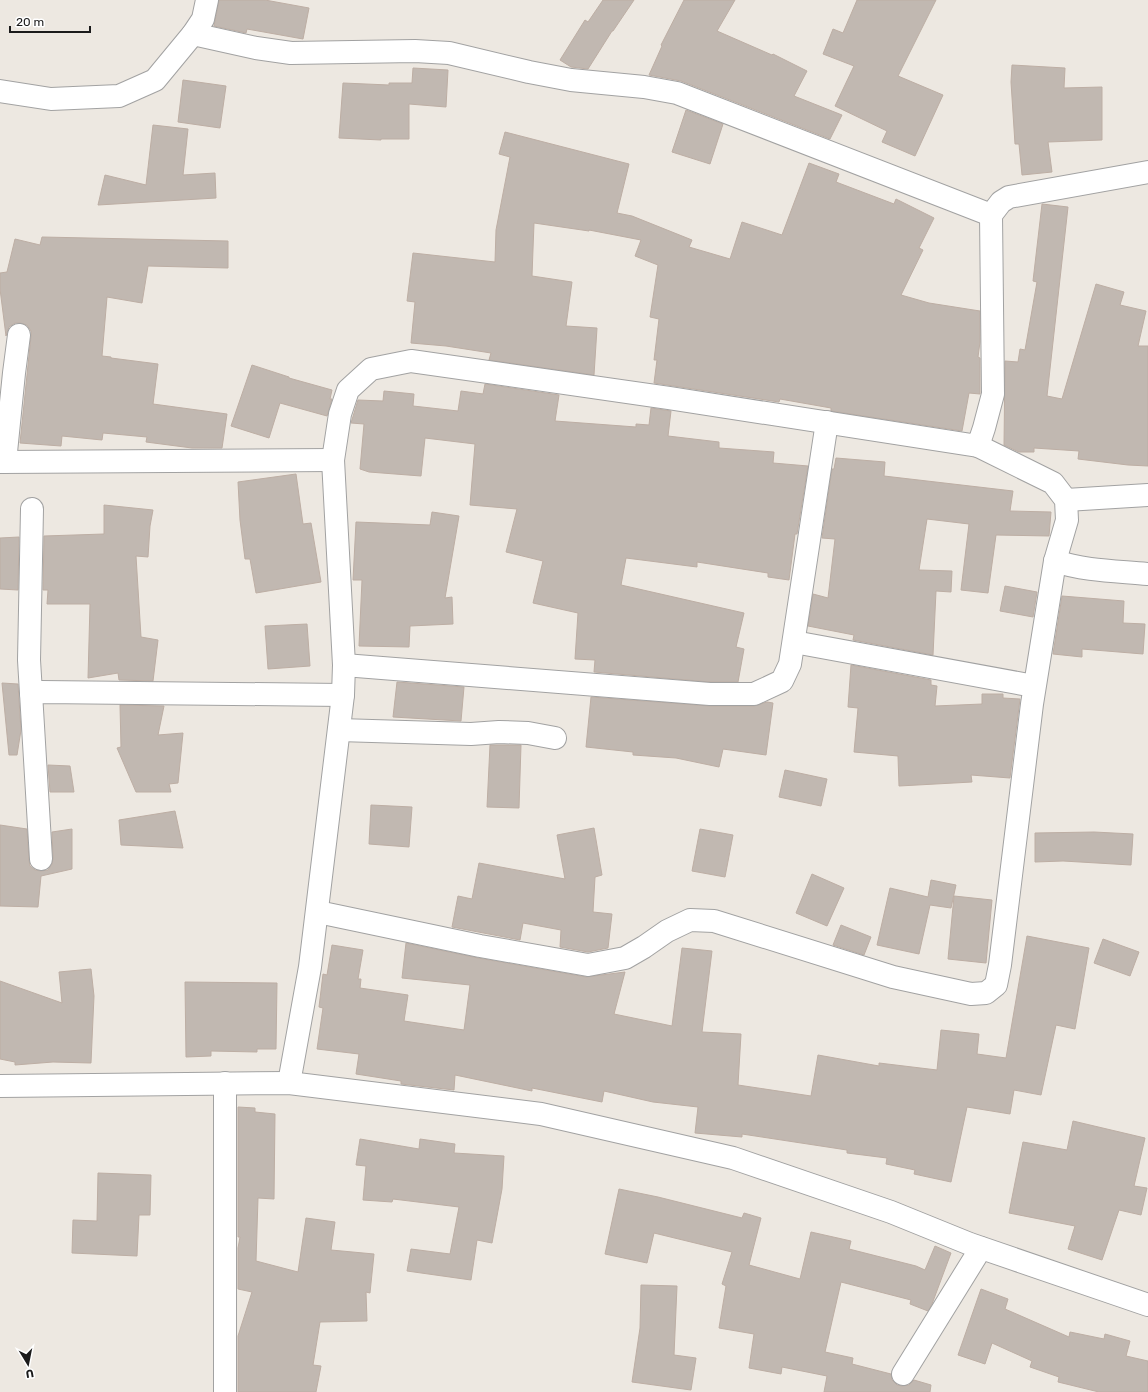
<svg xmlns="http://www.w3.org/2000/svg" width="1148" height="1392" font-family="Rubik,sans-serif">
<style>
.building{fill:#c1b8b1;stroke:#bdaea4}
.lines{fill:none;stroke-linecap:round;stroke-linejoin:round}
.minor-casing{stroke:#a2a2a2;stroke-width:24}
.tertiary-casing{stroke:#a2a2a2;stroke-width:24}
.minor{stroke:#fff;stroke-width:22}
.tertiary{stroke:#fff;stroke-width:22}
</style>
<rect width="100%" height="100%" fill="#ede8e1"/>
<g class="building">
<path d="M 219,0 L 265,0 L 309,8 L 303,39 L 247,29 L 246,33 L 214,26 Z"/>
<path d="M 603,0 L 634,0 L 613,31 L 612,31 L 588,69 L 571,67 L 560,60 L 585,20 L 588,22 Z"/>
<path d="M 684,0 L 735,0 L 717,31 L 772,55 L 773,54 L 807,71 L 794,96 L 842,115 L 830,139 L 681,81 L 649,75 L 662,46 L 661,45 Z"/>
<path d="M 857,0 L 936,0 L 898,76 L 943,95 L 915,156 L 882,142 L 887,131 L 835,106 L 854,66 L 823,54 L 833,29 L 843,33 Z"/>
<path d="M 1012,65 L 1065,68 L 1064,88 L 1102,87 L 1102,140 L 1048,142 L 1052,172 L 1022,175 L 1019,144 L 1015,144 L 1011,82 Z"/>
<path d="M 413,68 L 448,70 L 446,107 L 409,104 L 409,139 L 381,139 L 381,140 L 339,138 L 343,83 L 389,85 L 389,83 L 412,83 Z"/>
<path d="M 183,80 L 226,86 L 220,128 L 178,122 Z"/>
<path d="M 686,110 L 723,124 L 710,164 L 672,152 Z"/>
<path d="M 153,125 L 188,129 L 183,175 L 215,173 L 216,198 L 98,205 L 105,175 L 146,185 Z"/>
<path d="M 505,132 L 629,164 L 617,213 L 632,216 L 692,240 L 689,247 L 730,259 L 742,222 L 782,235 L 809,163 L 839,174 L 836,182 L 894,204 L 896,199 L 934,218 L 919,248 L 923,250 L 901,295 L 929,303 L 980,311 L 980,342 L 978,357 L 980,358 L 980,394 L 969,393 L 962,431 L 831,411 L 831,408 L 780,399 L 779,402 L 654,383 L 657,360 L 654,360 L 659,319 L 650,317 L 658,265 L 635,256 L 641,240 L 589,230 L 589,231 L 534,223 L 532,276 L 572,282 L 566,326 L 597,328 L 594,375 L 489,360 L 491,353 L 446,346 L 411,343 L 415,302 L 407,301 L 413,253 L 495,262 L 496,230 L 510,157 L 499,154 Z"/>
<path d="M 1042,204 L 1068,207 L 1047,396 L 1062,399 L 1096,284 L 1124,292 L 1120,305 L 1146,311 L 1138,346 L 1148,346 L 1148,466 L 1128,465 L 1078,459 L 1079,451 L 1034,448 L 1034,452 L 1019,452 L 1004,445 L 1005,361 L 1018,362 L 1020,349 L 1025,350 L 1037,282 L 1033,281 Z"/>
<path d="M 42,237 L 228,241 L 228,268 L 148,266 L 142,303 L 107,297 L 102,356 L 111,357 L 111,358 L 158,364 L 153,404 L 227,414 L 222,448 L 192,448 L 146,442 L 147,437 L 103,433 L 102,440 L 62,436 L 61,446 L 20,443 L 31,336 L 31,331 L 27,325 L 20,323 L 15,323 L 9,327 L 6,336 L 0,289 L 0,273 L 7,272 L 15,239 L 40,245 Z"/>
<path d="M 252,365 L 289,377 L 289,378 L 332,390 L 330,399 L 332,399 L 327,416 L 280,403 L 269,438 L 231,426 Z"/>
<path d="M 485,384 L 559,395 L 555,421 L 636,427 L 636,424 L 649,425 L 651,408 L 671,411 L 668,436 L 719,442 L 719,448 L 774,452 L 773,463 L 808,466 L 797,534 L 795,534 L 789,580 L 768,577 L 768,573 L 697,562 L 697,567 L 626,558 L 621,585 L 744,613 L 736,647 L 744,649 L 738,682 L 710,682 L 594,672 L 595,660 L 575,659 L 578,613 L 533,603 L 543,561 L 506,552 L 517,509 L 470,505 L 475,444 L 425,438 L 421,476 L 369,472 L 360,469 L 364,424 L 351,423 L 358,400 L 383,401 L 384,391 L 414,394 L 413,406 L 458,411 L 461,391 L 483,394 Z"/>
<path d="M 836,458 L 885,462 L 884,476 L 1013,491 L 1010,511 L 1051,512 L 1049,536 L 996,535 L 988,593 L 961,590 L 969,524 L 927,519 L 919,570 L 952,571 L 951,592 L 936,591 L 933,655 L 853,640 L 854,635 L 808,626 L 813,594 L 828,598 L 835,539 L 822,538 L 832,469 L 834,469 Z"/>
<path d="M 296,474 L 303,524 L 311,523 L 321,582 L 256,593 L 250,559 L 245,559 L 240,520 L 238,482 Z"/>
<path d="M 104,505 L 153,510 L 150,526 L 148,557 L 136,556 L 141,637 L 158,640 L 153,681 L 119,680 L 118,673 L 88,678 L 90,604 L 47,604 L 48,590 L 43,590 L 44,536 L 104,534 Z"/>
<path d="M 432,512 L 459,516 L 445,598 L 452,597 L 453,624 L 410,626 L 409,647 L 359,646 L 362,580 L 353,580 L 356,522 L 430,525 Z"/>
<path d="M 19,537 L 18,590 L 0,589 L 0,538 Z"/>
<path d="M 1005,586 L 1037,592 L 1033,617 L 1000,611 Z"/>
<path d="M 1062,596 L 1124,601 L 1123,623 L 1145,624 L 1143,654 L 1082,649 L 1082,657 L 1053,654 Z"/>
<path d="M 307,624 L 310,666 L 268,669 L 265,626 Z"/>
<path d="M 851,665 L 931,680 L 931,685 L 937,686 L 935,706 L 982,704 L 982,694 L 1003,694 L 1003,698 L 1020,699 L 1010,778 L 971,775 L 972,782 L 899,786 L 898,756 L 854,752 L 858,708 L 848,707 Z"/>
<path d="M 397,682 L 464,687 L 461,721 L 393,717 Z"/>
<path d="M 2,683 L 18,684 L 21,730 L 17,755 L 9,755 Z"/>
<path d="M 591,697 L 710,706 L 754,706 L 767,702 L 773,703 L 766,755 L 723,749 L 719,767 L 676,758 L 633,755 L 633,752 L 586,747 Z"/>
<path d="M 120,705 L 164,706 L 158,735 L 183,733 L 178,783 L 169,784 L 171,792 L 136,792 L 117,748 L 121,747 Z"/>
<path d="M 490,745 L 521,745 L 519,808 L 487,807 Z"/>
<path d="M 48,765 L 70,766 L 74,792 L 50,792 Z"/>
<path d="M 785,770 L 827,779 L 821,806 L 779,797 Z"/>
<path d="M 371,805 L 412,807 L 409,847 L 369,844 Z"/>
<path d="M 175,811 L 183,848 L 121,845 L 119,820 Z"/>
<path d="M 0,825 L 27,829 L 29,860 L 30,866 L 35,870 L 41,871 L 48,870 L 52,864 L 53,858 L 52,832 L 72,829 L 72,869 L 41,876 L 38,907 L 0,906 Z"/>
<path d="M 594,828 L 602,875 L 595,877 L 593,912 L 612,914 L 608,948 L 588,952 L 560,947 L 561,930 L 523,923 L 520,940 L 452,927 L 458,896 L 472,899 L 479,863 L 565,879 L 557,835 Z"/>
<path d="M 700,829 L 733,835 L 725,877 L 692,871 Z"/>
<path d="M 1094,832 L 1133,834 L 1131,865 L 1063,861 L 1035,862 L 1035,833 Z"/>
<path d="M 812,874 L 844,888 L 827,926 L 796,913 Z"/>
<path d="M 931,880 L 956,885 L 951,908 L 930,905 L 919,954 L 877,945 L 890,888 L 928,897 Z"/>
<path d="M 954,896 L 992,900 L 986,963 L 948,959 Z"/>
<path d="M 841,925 L 871,937 L 864,955 L 833,945 Z"/>
<path d="M 1027,936 L 1089,948 L 1075,1029 L 1056,1025 L 1041,1095 L 1014,1090 L 1010,1114 L 967,1107 L 951,1182 L 914,1174 L 915,1170 L 886,1164 L 887,1158 L 847,1153 L 847,1150 L 742,1134 L 742,1137 L 695,1133 L 698,1107 L 653,1102 L 604,1091 L 602,1102 L 532,1088 L 532,1091 L 455,1075 L 454,1090 L 401,1084 L 401,1081 L 356,1074 L 359,1054 L 317,1049 L 323,1008 L 319,1007 L 323,974 L 327,975 L 332,945 L 363,950 L 358,979 L 361,979 L 360,988 L 408,995 L 404,1021 L 464,1030 L 470,985 L 402,978 L 406,943 L 478,958 L 586,977 L 625,972 L 614,1014 L 672,1026 L 682,948 L 712,951 L 702,1032 L 741,1034 L 738,1085 L 811,1096 L 818,1055 L 879,1066 L 879,1063 L 937,1070 L 941,1030 L 979,1034 L 977,1054 L 1006,1058 Z"/>
<path d="M 1103,939 L 1139,952 L 1130,976 L 1094,963 Z"/>
<path d="M 91,969 L 94,996 L 91,1063 L 53,1062 L 15,1065 L 15,1062 L 0,1059 L 0,981 L 62,1003 L 59,972 Z"/>
<path d="M 185,982 L 277,983 L 276,1049 L 257,1049 L 257,1052 L 211,1051 L 211,1056 L 186,1057 Z"/>
<path d="M 238,1107 L 255,1108 L 255,1112 L 275,1114 L 274,1199 L 258,1198 L 256,1261 L 298,1272 L 306,1218 L 335,1222 L 331,1250 L 374,1254 L 370,1293 L 366,1292 L 367,1321 L 320,1322 L 313,1365 L 321,1366 L 316,1392 L 238,1392 L 238,1336 L 252,1292 L 238,1289 L 238,1248 L 240,1237 L 238,1237 Z"/>
<path d="M 1073,1121 L 1145,1138 L 1134,1186 L 1147,1188 L 1141,1215 L 1119,1210 L 1102,1260 L 1068,1249 L 1075,1226 L 1009,1213 L 1023,1142 L 1067,1150 Z"/>
<path d="M 360,1139 L 419,1149 L 420,1139 L 455,1144 L 454,1153 L 504,1156 L 502,1189 L 492,1243 L 477,1240 L 471,1280 L 407,1271 L 411,1249 L 450,1254 L 459,1207 L 393,1199 L 392,1202 L 363,1200 L 366,1166 L 356,1165 Z"/>
<path d="M 98,1173 L 151,1175 L 150,1215 L 139,1215 L 137,1256 L 72,1253 L 73,1220 L 97,1221 Z"/>
<path d="M 619,1189 L 658,1197 L 742,1218 L 744,1213 L 761,1218 L 749,1265 L 800,1279 L 811,1232 L 851,1241 L 849,1249 L 916,1266 L 925,1270 L 935,1246 L 951,1253 L 932,1304 L 928,1311 L 910,1304 L 911,1300 L 841,1282 L 825,1352 L 853,1358 L 852,1364 L 891,1374 L 892,1380 L 897,1385 L 902,1386 L 909,1385 L 914,1380 L 931,1385 L 930,1392 L 824,1392 L 827,1376 L 782,1367 L 781,1374 L 749,1368 L 754,1334 L 719,1328 L 726,1286 L 722,1284 L 732,1252 L 654,1233 L 647,1263 L 605,1254 Z"/>
<path d="M 641,1285 L 677,1286 L 674,1355 L 696,1358 L 691,1390 L 632,1382 L 640,1328 Z"/>
<path d="M 981,1289 L 1008,1299 L 1005,1309 L 1069,1337 L 1070,1332 L 1104,1339 L 1105,1334 L 1130,1341 L 1126,1356 L 1148,1361 L 1148,1392 L 1099,1392 L 1058,1382 L 1059,1377 L 1030,1367 L 1032,1361 L 992,1343 L 985,1364 L 958,1355 Z"/>
</g>
<g class="lines">
<defs>
<g id="minor">
<path d="M 193,34 L 256,48 L 291,53 L 415,51 L 449,53 L 529,72 L 571,80 L 644,87 L 677,93 L 991,215"/>
<path d="M 0,91 L 51,99 L 119,96 L 155,80 L 193,34 L 203,19 L 207,0"/>
<path d="M 978,446 L 1053,483 L 1066,500 L 1067,520 L 1055,561 C 1085,571 1117,571 1148,574"/>
<path d="M 0,462 L 333,460"/>
<path d="M 5,462 L 14,373 L 19,335"/>
<path d="M 1066,500 L 1148,495"/>
<path d="M 794,642 L 1034,686"/>
<path d="M 344,665 L 710,694 L 754,694 L 782,681 L 790,664 L 827,422"/>
<path d="M 31,693 L 29,660 L 32,509"/>
<path d="M 339,730 L 471,734 L 499,732 L 528,733 L 555,738"/>
<path d="M 41,859 L 31,693 L 42,692 L 343,695"/>
<path d="M 318,912 L 480,946 L 588,965 L 625,958 L 644,947 L 667,931 L 690,920 L 714,921 L 893,977 L 971,994 L 986,993 L 996,985 L 1000,965 L 1032,704 L 1055,561"/>
<path d="M 289,1083 L 310,967 L 343,695 L 344,665 L 333,460 L 340,414 L 348,390 L 371,369 L 411,361 L 669,398 L 978,446 L 984,428 L 993,394 L 991,215 L 1001,202 L 1009,197 L 1148,172"/>
<path d="M 903,1374 L 981,1248"/>
<path d="M 225,1392 L 225,1083"/>
</g>
<path id="tertiary" d="M 0,1086 L 289,1083 L 541,1114 L 733,1158 L 891,1212 L 970,1244 L 1148,1305"/>
</defs>
<use href="#minor" class="minor-casing"/>
<use href="#tertiary" class="tertiary-casing"/>
<use href="#minor" class="minor"/>
<use href="#tertiary" class="tertiary"/>
</g>
<g transform="translate(28 1364) rotate(170)" stroke="#ffffff" stroke-width="3" paint-order="stroke">
<path d="M0-3L7 15L0 10L-7 15Z" fill="#1b1b1b"/>
<text y="-6" font-size="11" font-weight="bold" text-anchor="middle" fill="#1b1b1b">U</text>
</g>
<path d="M10 26v6h80v-6" fill="none" stroke="#1b1b1b" stroke-width="2"/>
<text x="16" y="26" font-size="12" fill="#1b1b1b" stroke="#ffffff" stroke-width="3" paint-order="stroke">20 m</text>
</svg>
